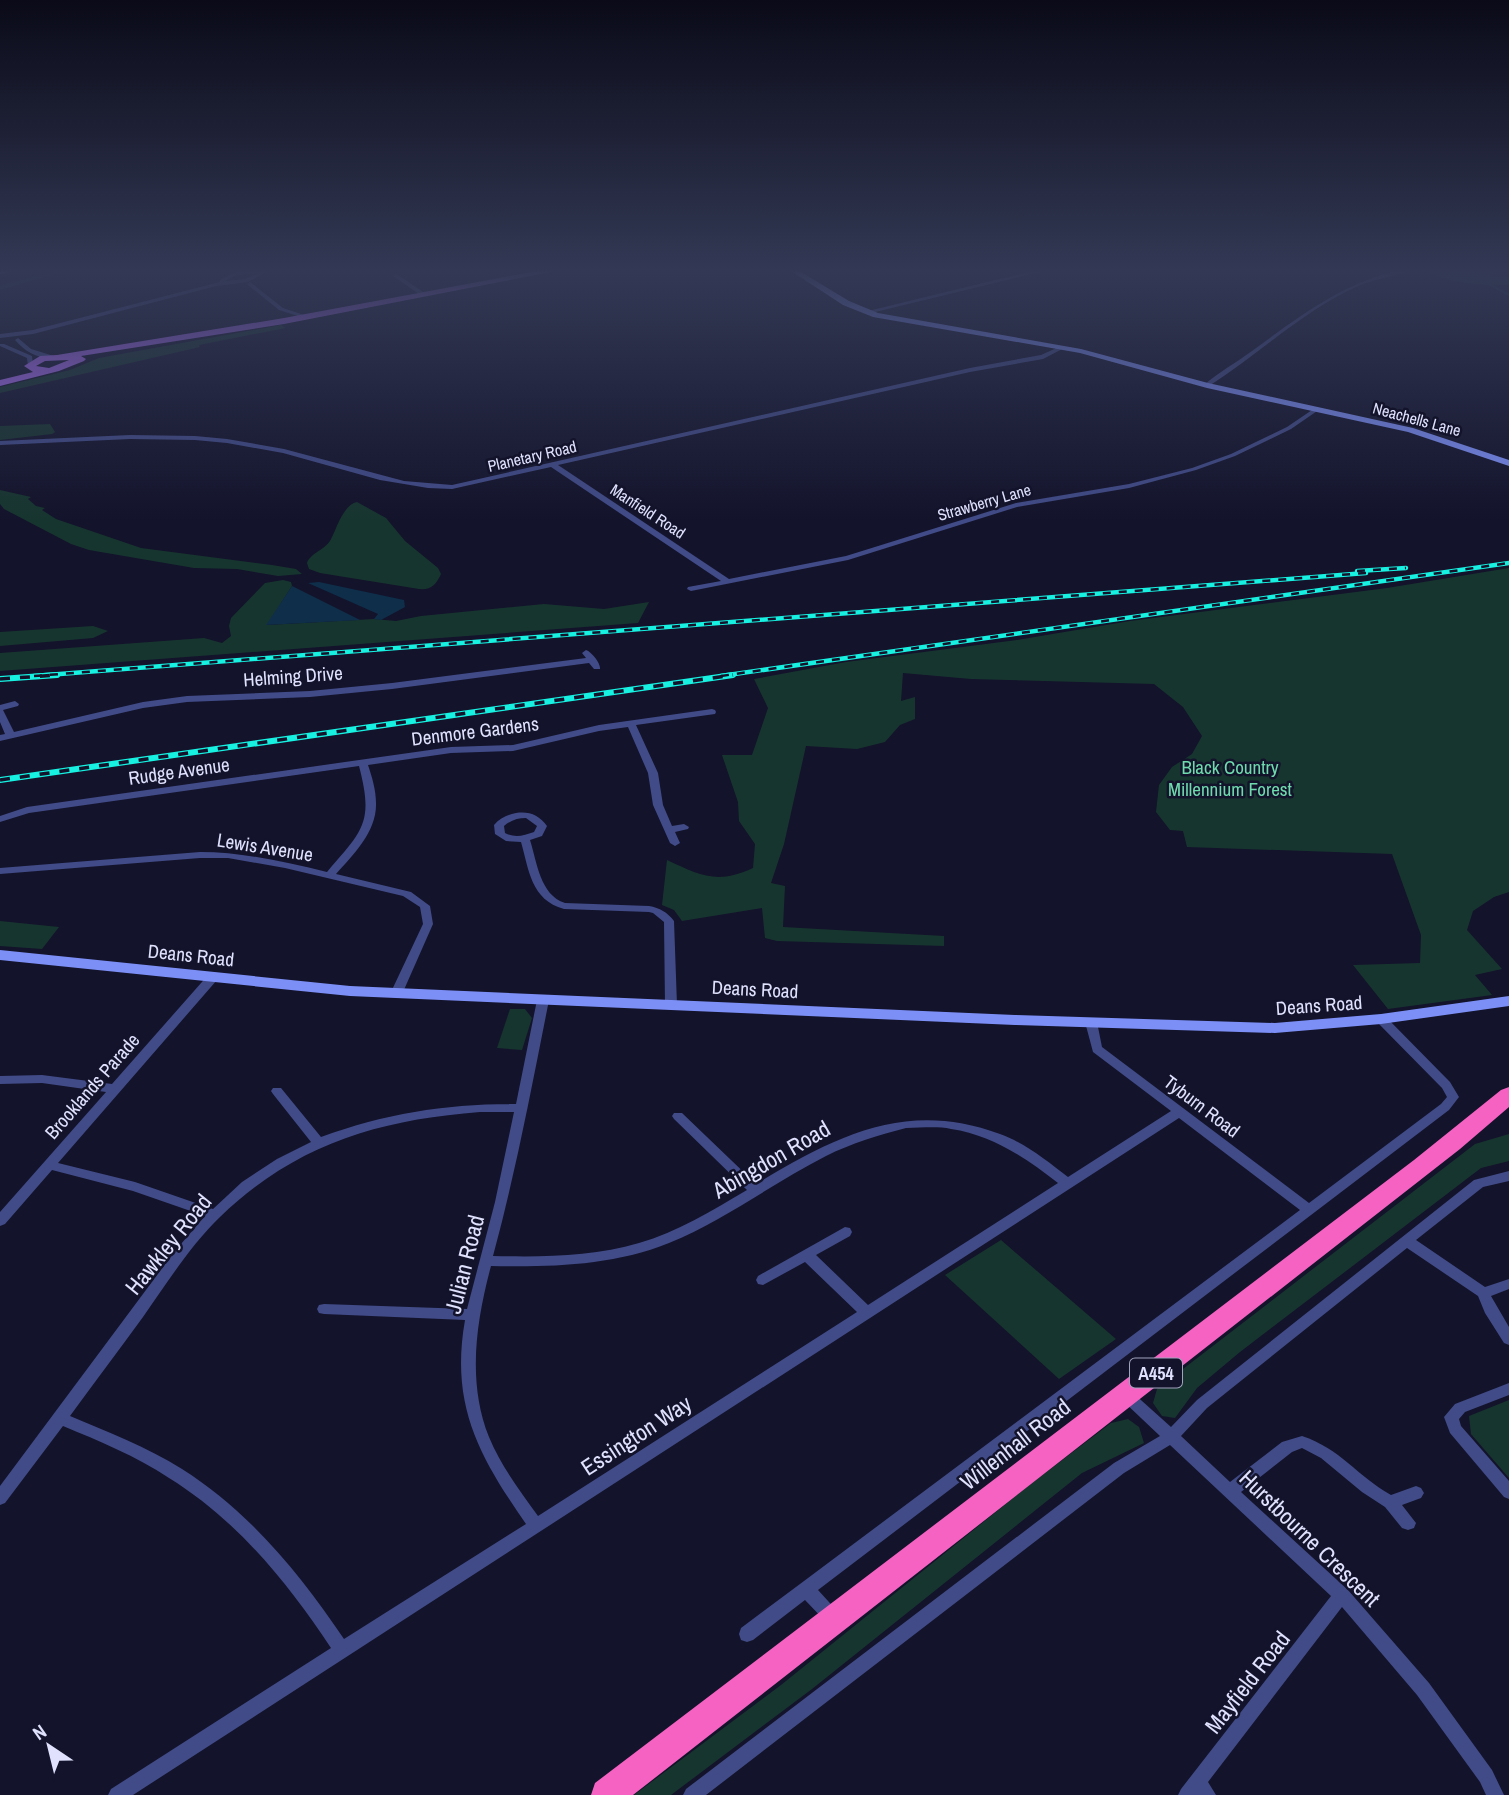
<svg xmlns="http://www.w3.org/2000/svg" width="1509" height="1795" font-family="'Archivo Narrow',sans-serif">
<style>
.green{fill:#17352f}
.water{fill:#0f2e49}
.lines{fill:none;stroke-linecap:round;stroke-linejoin:round}
.stream{stroke:#0f2e49;stroke-width:2}
.canal{fill:#0f2e49;fill-rule:evenodd}
.street{fill:#414b87;fill-rule:evenodd}
.secondary{fill:#7c8ff7;fill-rule:evenodd}
.primary{fill:#ab6df6;fill-rule:evenodd}
.highway{fill:#f662c2;fill-rule:evenodd}
.rail-far1-casing{stroke:#17f1e1;stroke-width:4.5}
.rail-casing{stroke:#17f1e1;stroke-width:6}
.rail-far1{stroke:#13132b;stroke-width:2.5;stroke-dasharray:8;stroke-linecap:butt}
.rail{stroke:#13132b;stroke-width:3.5;stroke-dasharray:10;stroke-linecap:butt}
.labels{text-anchor:middle;dominant-baseline:central;stroke-width:5;stroke-linejoin:round;paint-order:stroke}
.far-street-label{font-size:16px;fill:#dfe1fd;stroke:#13132b}
.shield{fill:#13132b;stroke:#a2a3be;stroke-width:2}
.shield-label{font-size:18px;font-weight:bold;fill:#dfe1fd}
.street-label{font-size:19px;fill:#dfe1fd;stroke:#13132b}
.park-label{font-size:19px;fill:#6edbad;stroke:#13132b}
.near-street-label{font-size:23px;fill:#dfe1fd;stroke:#13132b}
</style>
<rect width="100%" height="100%" fill="#13132b"/>
<g class="green">
<path d="M 1442,269 L 1509,269 L 1491,273 L 1492,276 L 1509,277 L 1509,285 C 1483,286 1450,283 1426,271 Z"/>
<path d="M 281,325 L 286,328 L 199,345 L 200,347 L 0,393 L 0,387 L 70,370 L 99,358 Z"/>
<path d="M 50,424 L 55,432 L 52,434 L 0,440 L 0,426 Z"/>
<path d="M 0,490 L 31,497 L 28,499 L 36,506 L 45,508 L 42,510 L 56,519 L 141,548 L 272,565 L 296,569 L 302,574 L 278,576 L 237,569 L 194,568 L 89,550 L 71,544 L 4,509 L 0,504 Z"/>
<path d="M 357,502 L 386,518 L 405,541 L 438,568 L 441,574 C 436,585 431,590 419,589 L 320,573 L 309,569 L 307,563 C 311,552 326,550 331,539 C 337,528 343,505 357,502 Z"/>
<path d="M 1509,568 L 1509,892 L 1494,897 L 1473,911 L 1467,930 L 1502,969 L 1475,975 L 1492,995 L 1388,1009 L 1353,965 L 1420,963 L 1421,935 L 1392,854 L 1187,847 L 1183,831 L 1170,830 L 1156,812 L 1159,785 L 1172,767 L 1192,754 L 1202,736 L 1183,707 L 1154,684 L 971,679 L 903,673 L 901,701 L 915,697 L 915,719 L 900,725 L 885,742 L 857,749 L 806,746 L 784,844 L 771,883 L 785,886 L 783,927 L 944,936 L 944,946 L 777,941 L 765,938 L 762,908 L 682,921 L 674,910 L 662,905 L 667,860 C 699,875 717,885 753,868 L 755,844 L 739,821 L 738,802 L 722,755 L 752,755 L 768,708 L 754,679 L 846,662 L 1017,640 L 1130,621 L 1387,588 Z"/>
<path d="M 283,580 L 291,582 L 292,586 L 267,625 L 374,619 L 396,621 L 421,616 L 544,604 L 604,609 L 649,602 L 638,623 L 0,671 L 0,653 L 204,638 L 222,643 L 231,636 L 229,626 L 231,618 L 265,583 Z"/>
<path d="M 93,626 L 108,631 L 93,638 L 0,646 L 0,632 Z"/>
<path d="M 0,921 L 59,927 L 42,949 L 0,946 Z"/>
<path d="M 510,1009 L 525,1009 L 532,1018 L 522,1050 L 497,1048 Z"/>
<path d="M 1509,1134 L 1509,1161 L 1481,1168 L 1240,1352 L 1197,1388 L 1175,1418 L 1162,1416 L 1153,1403 L 1157,1389 L 1475,1144 Z"/>
<path d="M 1001,1240 L 1116,1339 L 1059,1379 L 945,1275 Z"/>
<path d="M 1509,1400 L 1509,1478 L 1471,1434 L 1469,1416 Z"/>
<path d="M 1128,1419 L 1139,1427 L 1144,1443 L 1082,1473 L 812,1689 L 671,1795 L 634,1795 L 781,1685 L 1027,1487 L 1111,1423 Z"/>
</g>
<g class="water">
<path d="M 319,582 L 404,600 L 405,607 L 381,620 L 374,619 L 378,614 L 308,583 Z"/>
<path d="M 292,586 L 360,620 L 266,625 Z"/>
</g>
<g class="lines">
<path class="stream" d="M 1440,272 L 1485,282 L 1509,295"/>
<path class="canal" d="M 61,269 L 73,269 L 0,290 L 0,286 Z"/>
<g class="street">
<path d="M 260,269 L 278,269 L 269,271 L 248,282 L 216,286 L 33,334 L 0,338 L 0,334 L 33,330 L 220,282 L 220,280 L 233,273 ZM 259,273 L 245,279 L 225,281 L 236,275 Z"/>
<path d="M 1041,269 L 1052,269 L 867,314 L 864,312 Z"/>
<path d="M 1404,269 L 1416,269 C 1397,276 1377,278 1358,286 C 1304,310 1259,354 1209,386 L 1204,385 C 1219,372 1237,362 1252,351 C 1300,316 1345,281 1404,269 Z"/>
<path d="M 395,273 L 426,294 L 426,296 L 422,296 L 393,276 Z"/>
<path d="M 250,282 L 283,308 L 310,317 L 307,319 L 279,310 L 248,285 L 247,284 Z"/>
<path d="M 18,338 L 31,349 L 57,357 C 43,361 26,353 16,341 L 15,340 Z"/>
<path d="M 0,344 L 4,344 L 32,356 L 33,365 L 28,366 L 27,358 L 0,346 Z"/>
<path d="M 1061,346 L 1066,347 L 1043,359 L 970,372 L 558,465 L 729,579 L 846,556 L 1016,503 L 1129,484 L 1192,468 L 1231,454 L 1287,427 L 1315,408 L 1320,409 L 1291,429 L 1235,456 L 1196,470 L 1129,488 L 1017,507 L 848,560 L 691,591 L 687,589 L 688,587 L 721,581 L 551,467 L 452,489 L 428,488 L 380,480 L 283,453 L 227,443 L 195,440 L 130,439 L 0,445 L 0,441 L 130,435 L 195,436 L 227,439 L 284,449 L 404,481 L 452,485 L 970,368 L 1041,355 Z"/>
<path d="M 586,650 C 592,652 601,664 600,669 L 594,669 L 589,663 L 392,689 L 310,697 L 187,702 L 143,708 L 0,741 L 0,735 L 5,734 L 0,722 L 0,705 L 15,701 L 19,704 L 18,706 L 3,710 L 14,732 L 143,702 L 187,696 L 310,691 L 392,683 L 586,658 L 582,653 Z"/>
<path d="M 712,709 L 715,710 L 716,712 L 715,714 L 636,725 L 658,773 L 663,805 L 672,826 L 684,824 L 689,827 L 688,829 L 675,832 L 680,843 L 675,846 L 670,843 L 653,805 L 648,773 L 628,727 L 599,731 L 513,751 L 451,753 L 368,765 C 372,777 376,790 376,803 C 377,831 354,854 336,874 L 411,892 L 430,906 L 433,924 L 403,992 L 397,996 L 391,992 L 423,924 L 420,907 L 403,896 L 285,868 L 228,858 L 200,858 L 0,874 L 0,868 L 200,852 C 243,852 285,862 327,872 C 363,830 374,823 359,766 L 29,813 L 0,822 L 0,816 L 27,807 L 451,747 L 513,745 L 599,725 Z"/>
<path d="M 516,813 C 529,811 539,815 547,826 L 542,836 L 530,840 C 537,862 540,895 565,903 L 649,906 C 660,908 667,912 674,921 L 677,1005 L 675,1008 L 671,1009 L 665,1005 L 664,922 L 653,913 L 649,912 L 564,909 C 531,900 529,870 521,842 L 506,841 L 495,834 L 494,825 C 500,818 507,815 516,813 ZM 526,818 L 537,826 L 534,832 C 523,836 515,838 505,833 L 504,826 C 511,820 518,818 526,818 Z"/>
<path d="M 213,973 L 219,977 L 217,980 L 58,1163 L 135,1182 L 213,1209 L 242,1182 L 277,1159 L 311,1142 L 273,1094 L 271,1091 L 273,1088 L 281,1088 L 321,1137 C 387,1113 447,1104 516,1104 L 537,1000 L 543,996 L 549,1000 C 532,1086 516,1171 493,1256 C 542,1257 592,1257 639,1243 C 677,1232 713,1210 747,1190 L 674,1119 L 672,1116 L 674,1113 L 682,1113 L 756,1184 C 836,1136 906,1099 1000,1134 C 1025,1143 1047,1161 1068,1177 L 1171,1111 L 1093,1052 L 1085,1022 L 1087,1019 L 1095,1019 L 1097,1022 L 1102,1047 L 1309,1203 L 1441,1104 L 1447,1097 L 1442,1088 L 1377,1022 L 1375,1019 L 1377,1016 L 1385,1016 L 1450,1082 L 1459,1097 L 1449,1110 L 818,1590 L 839,1613 L 841,1618 L 839,1623 L 833,1626 L 827,1623 L 805,1600 L 753,1640 L 747,1642 L 741,1640 L 739,1634 L 741,1628 L 800,1584 L 1300,1210 L 1179,1118 L 133,1795 L 108,1795 L 111,1789 L 331,1648 C 287,1582 237,1520 169,1478 C 136,1456 99,1441 63,1426 L 5,1503 L 0,1505 L 0,1486 L 175,1251 L 205,1216 L 133,1191 L 52,1170 L 5,1224 L 0,1226 L 0,1212 L 106,1092 L 42,1083 L 0,1084 L 0,1076 L 42,1075 L 112,1084 L 209,974 ZM 480,1112 L 514,1112 L 495,1202 L 467,1309 L 324,1304 L 319,1305 L 317,1309 L 319,1313 L 324,1314 L 465,1320 C 450,1405 479,1456 526,1524 L 344,1639 C 300,1574 250,1512 182,1469 C 147,1447 108,1432 70,1416 C 94,1383 119,1350 143,1317 C 167,1283 190,1246 220,1217 C 296,1144 378,1120 480,1112 ZM 906,1128 C 921,1128 937,1126 951,1129 C 992,1135 1026,1158 1058,1183 L 868,1305 L 816,1255 L 850,1236 L 852,1232 L 850,1228 L 845,1227 L 758,1276 L 756,1280 L 758,1284 L 763,1285 L 805,1262 L 857,1312 L 538,1516 C 520,1491 501,1466 489,1437 C 467,1382 476,1322 491,1266 C 551,1267 612,1266 669,1243 C 725,1220 773,1183 826,1156 C 852,1143 879,1135 906,1128 Z"/>
<path d="M 1509,1171 L 1509,1181 L 1483,1187 L 1416,1240 L 1485,1287 L 1509,1279 L 1509,1289 L 1491,1296 L 1509,1327 L 1509,1345 L 1504,1343 L 1485,1313 L 1478,1296 L 1407,1248 L 1207,1408 L 1181,1436 L 1230,1482 L 1282,1442 L 1302,1436 C 1341,1449 1357,1476 1391,1495 L 1416,1486 L 1421,1488 L 1424,1493 L 1421,1498 L 1402,1505 L 1416,1523 L 1414,1528 L 1408,1530 L 1402,1528 L 1385,1507 L 1362,1492 L 1321,1458 L 1302,1448 L 1292,1452 L 1241,1492 L 1348,1590 L 1429,1683 L 1492,1770 L 1504,1795 L 1486,1795 L 1480,1782 L 1417,1695 L 1342,1607 L 1208,1782 L 1216,1795 L 1178,1795 L 1181,1789 L 1331,1596 L 1170,1445 L 1124,1473 L 706,1795 L 683,1795 L 686,1789 L 1114,1463 L 1160,1436 L 1122,1400 L 1120,1396 L 1122,1392 L 1127,1390 L 1132,1392 L 1171,1427 L 1197,1400 L 1474,1180 Z"/>
<path d="M 1509,1383 L 1509,1395 L 1465,1412 L 1459,1419 L 1461,1426 L 1509,1481 L 1509,1499 L 1504,1497 L 1450,1433 L 1444,1417 L 1455,1404 Z"/>
</g>
<g class="secondary">
<path d="M 16,269 L 16,271 L 0,274 L 0,270 Z"/>
<path d="M 788,269 L 796,269 L 849,301 L 878,313 L 1081,349 L 1208,383 L 1413,428 L 1509,460 L 1509,466 L 1408,432 L 1207,388 L 1080,353 L 873,317 L 843,305 Z"/>
<path d="M 0,950 L 350,986 L 1015,1015 L 1275,1023 L 1381,1014 L 1509,996 L 1509,1006 L 1381,1024 L 1275,1033 L 1015,1025 L 350,996 L 0,960 Z"/>
</g>
<path class="primary" d="M 548,269 L 566,269 L 284,324 L 81,356 L 86,359 L 84,361 L 59,371 L 0,386 L 0,380 L 33,372 L 24,366 L 40,356 L 57,355 L 284,318 ZM 69,360 L 49,368 L 36,366 L 45,361 Z"/>
<path class="highway" d="M 1509,1087 L 1509,1107 L 1460,1149 L 633,1795 L 591,1795 L 595,1783 L 1414,1160 L 1501,1090 Z"/>
<defs>
<g id="rail-far1">
<path d="M 1357,571 L 1406,568"/>
<path d="M 34,676 L 1366,573"/>
<path d="M 721,676 L 1509,563"/>
</g>
<g id="rail">
<path d="M 0,679 L 57,675"/>
<path d="M 0,780 L 733,675"/>
</g>
</defs>
<use href="#rail-far1" class="rail-far1-casing"/>
<use href="#rail" class="rail-casing"/>
<use href="#rail-far1" class="rail-far1"/>
<use href="#rail" class="rail"/>
</g>
<linearGradient id="sky" x2="0" y2="1"><stop stop-color="#0a0a18"/><stop offset="0.52" stop-color="#333955"/><stop offset="1" stop-color="#333955" stop-opacity="0"/></linearGradient>
<rect width="1509" height="521" fill="url(#sky)"/>
<g class="labels">
<g class="far-street-label">
<text transform="translate(1417 419) rotate(15)">Neachells Lane</text>
<text transform="translate(532 456) rotate(-13)">Planetary Road</text>
<text transform="translate(984 502) rotate(-16)">Strawberry Lane</text>
<text transform="translate(648 511) rotate(33)">Manfield Road</text>
</g>
<rect class="shield" x="1130" y="1358.5" width="52" height="29" rx="5"/>
<g class="shield-label">
<text x="1156" y="1373">A454</text>
</g>
<g class="street-label">
<text transform="translate(293 676) rotate(-4)">Helming Drive</text>
<text transform="translate(475 731) rotate(-7)">Denmore Gardens</text>
<text transform="translate(179 771) rotate(-8)">Rudge Avenue</text>
<text transform="translate(265 847) rotate(9)">Lewis Avenue</text>
<text transform="translate(191 955) rotate(6)">Deans Road</text>
<text transform="translate(755 989) rotate(3)">Deans Road</text>
<text transform="translate(1319 1005) rotate(-4)">Deans Road</text>
<text transform="translate(92 1086) rotate(-49)">Brooklands Parade</text>
<text transform="translate(1202 1106) rotate(37)">Tyburn Road</text>
</g>
<g class="park-label">
<text x="1230" y="767">Black Country<tspan x="1230" dy="22">Millennium Forest</tspan></text>
</g>
<g class="near-street-label">
<text transform="translate(771 1159) rotate(-30)">Abingdon Road</text>
<text transform="translate(168 1244) rotate(-51)">Hawkley Road</text>
<text transform="translate(464 1264) rotate(-76)">Julian Road</text>
<text transform="translate(636 1435) rotate(-33)">Essington Way</text>
<text transform="translate(1015 1444) rotate(-38)">Willenhall Road</text>
<text transform="translate(1310 1538) rotate(44)">Hurstbourne Crescent</text>
<text transform="translate(1247 1682) rotate(-52)">Mayfield Road</text>
</g>
</g>
<g transform="translate(49 1746) rotate(325)" stroke="#13132b" stroke-width="5" paint-order="stroke">
<path d="M0-5L12 26L0 18L-12 26Z" fill="#dfe1fd"/>
<text y="-10" font-size="19" font-weight="bold" text-anchor="middle" fill="#dfe1fd">N</text>
</g>
</svg>
